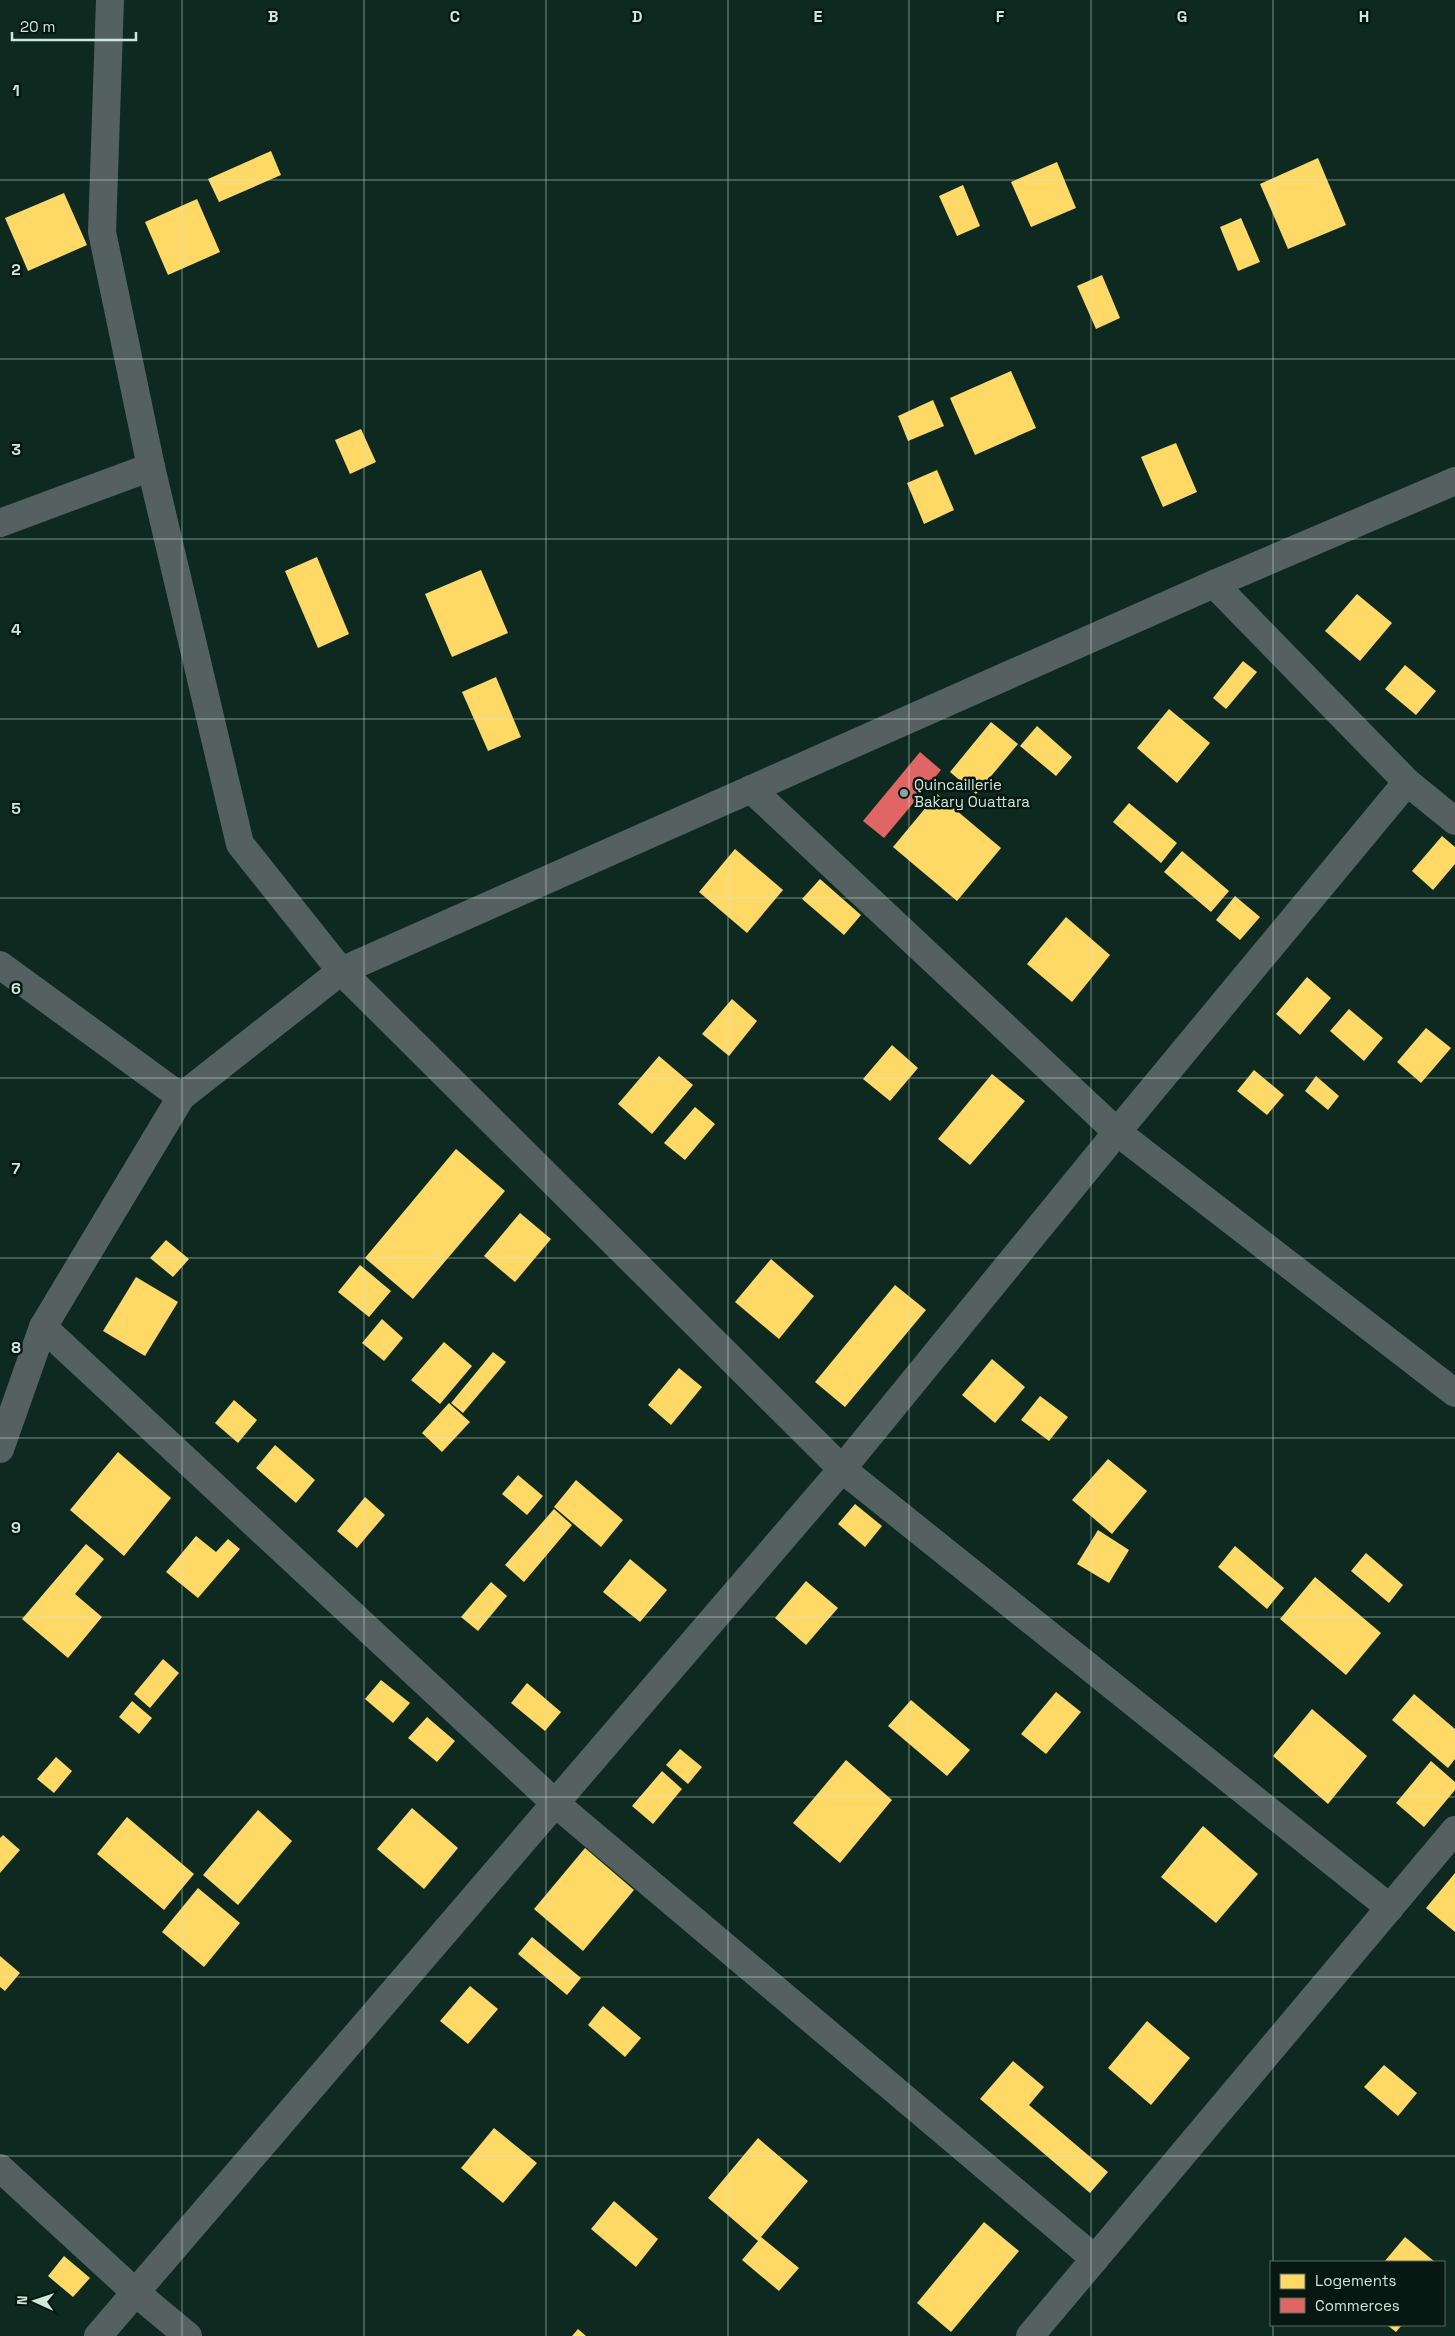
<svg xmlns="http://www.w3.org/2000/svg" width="1455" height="2336" font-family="'Space Grotesk',sans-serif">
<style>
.homes{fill:#ffd966}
.shops{fill:#e06666}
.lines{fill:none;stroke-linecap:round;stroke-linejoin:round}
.minor{stroke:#556161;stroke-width:28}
.grid{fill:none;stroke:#cfe7db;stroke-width:1;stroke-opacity:0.55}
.poi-dot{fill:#8ba59a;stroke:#061811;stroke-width:2}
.labels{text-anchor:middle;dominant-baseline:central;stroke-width:5;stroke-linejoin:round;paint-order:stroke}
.poi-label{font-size:15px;fill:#cfe7db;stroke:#061811;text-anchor:start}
.grid-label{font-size:16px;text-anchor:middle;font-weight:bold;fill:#cfe7db;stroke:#061811;stroke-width:5;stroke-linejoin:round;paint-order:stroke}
</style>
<rect width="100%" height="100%" fill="#0e2a20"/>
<g class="homes">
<path d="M 271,151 L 281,175 L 219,202 L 208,179 Z"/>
<path d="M 1318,158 L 1346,225 L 1288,249 L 1260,184 Z"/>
<path d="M 1057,162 L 1076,208 L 1031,227 L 1011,182 Z"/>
<path d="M 963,185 L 980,226 L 957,236 L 939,196 Z"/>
<path d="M 64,193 L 87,245 L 28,271 L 5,218 Z"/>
<path d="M 197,199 L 220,252 L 168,275 L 145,222 Z"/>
<path d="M 1241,218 L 1260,262 L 1238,271 L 1220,227 Z"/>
<path d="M 1102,275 L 1120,318 L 1096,329 L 1077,286 Z"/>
<path d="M 1011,371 L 1036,428 L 975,455 L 950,398 Z"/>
<path d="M 933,400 L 944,426 L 908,441 L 898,416 Z"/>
<path d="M 361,429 L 376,462 L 350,474 L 335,440 Z"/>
<path d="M 1176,443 L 1197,492 L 1163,507 L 1141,457 Z"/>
<path d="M 937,470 L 954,510 L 924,524 L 907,483 Z"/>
<path d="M 317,557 L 349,634 L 318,648 L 285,571 Z"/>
<path d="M 481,570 L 508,633 L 452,657 L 425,594 Z"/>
<path d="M 1357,594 L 1392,623 L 1360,661 L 1325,631 Z"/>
<path d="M 1243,661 L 1257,672 L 1226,709 L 1213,698 Z"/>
<path d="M 1405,665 L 1436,691 L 1416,715 L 1385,689 Z"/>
<path d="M 496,677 L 521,737 L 488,751 L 462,692 Z"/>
<path d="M 1169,709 L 1210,743 L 1177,783 L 1137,748 Z"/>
<path d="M 991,722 L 1018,744 L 976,794 L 950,772 Z"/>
<path d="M 1037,726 L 1072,757 L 1056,776 L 1020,746 Z"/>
<path d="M 937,794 L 1001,848 L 957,901 L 893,847 Z"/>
<path d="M 1129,803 L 1177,843 L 1161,863 L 1113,822 Z"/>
<path d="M 1442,836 L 1455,847 L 1455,864 L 1433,890 L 1412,871 Z"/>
<path d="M 735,849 L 783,890 L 747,933 L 699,892 Z"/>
<path d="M 1182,851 L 1229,891 L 1211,912 L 1164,872 Z"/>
<path d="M 820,879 L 861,915 L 844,935 L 802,899 Z"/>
<path d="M 1235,896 L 1260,917 L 1240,940 L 1216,920 Z"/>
<path d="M 1066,917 L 1110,955 L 1072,1002 L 1027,964 Z"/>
<path d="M 1307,977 L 1331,998 L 1300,1035 L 1276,1014 Z"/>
<path d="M 732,999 L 757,1021 L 729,1056 L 702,1034 Z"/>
<path d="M 1349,1009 L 1383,1038 L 1364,1061 L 1330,1031 Z"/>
<path d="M 1426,1028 L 1451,1048 L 1421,1083 L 1397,1062 Z"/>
<path d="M 892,1045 L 918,1068 L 890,1101 L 863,1079 Z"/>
<path d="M 659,1056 L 693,1085 L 652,1134 L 618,1104 Z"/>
<path d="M 1254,1070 L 1284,1095 L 1267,1115 L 1237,1091 Z"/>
<path d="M 992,1074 L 1025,1101 L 970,1165 L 938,1139 Z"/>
<path d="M 1316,1076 L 1339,1096 L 1328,1110 L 1305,1091 Z"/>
<path d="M 695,1107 L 715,1124 L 685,1160 L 664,1143 Z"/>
<path d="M 456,1149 L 505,1191 L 413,1299 L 365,1258 Z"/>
<path d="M 520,1213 L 551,1239 L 515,1282 L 484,1256 Z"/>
<path d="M 166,1240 L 189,1259 L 173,1277 L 150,1258 Z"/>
<path d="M 771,1259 L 814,1296 L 779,1339 L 735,1302 Z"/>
<path d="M 360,1265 L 391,1291 L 369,1317 L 338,1292 Z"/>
<path d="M 136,1277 L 178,1302 L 145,1356 L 103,1331 Z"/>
<path d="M 895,1285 L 926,1310 L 845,1407 L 815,1382 Z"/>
<path d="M 382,1319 L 403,1338 L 384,1361 L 362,1343 Z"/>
<path d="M 444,1342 L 472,1366 L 440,1404 L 411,1380 Z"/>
<path d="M 493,1352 L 506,1362 L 463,1413 L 451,1403 Z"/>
<path d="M 992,1359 L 1025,1387 L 995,1423 L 962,1395 Z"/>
<path d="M 679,1368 L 702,1387 L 671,1425 L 648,1405 Z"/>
<path d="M 1040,1396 L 1068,1417 L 1049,1441 L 1021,1420 Z"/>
<path d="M 234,1400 L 257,1420 L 238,1443 L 215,1423 Z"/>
<path d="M 449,1403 L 470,1422 L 442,1452 L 422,1433 Z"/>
<path d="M 275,1445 L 315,1480 L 296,1503 L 256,1468 Z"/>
<path d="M 118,1452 L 171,1498 L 124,1556 L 70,1510 Z"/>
<path d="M 1108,1459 L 1147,1491 L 1112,1534 L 1072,1500 Z"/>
<path d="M 518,1475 L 543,1496 L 527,1515 L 502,1494 Z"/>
<path d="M 576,1480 L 623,1520 L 601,1547 L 554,1507 Z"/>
<path d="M 365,1497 L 385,1515 L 357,1548 L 337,1531 Z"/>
<path d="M 855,1504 L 882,1526 L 865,1547 L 838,1524 Z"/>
<path d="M 554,1509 L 572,1525 L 524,1582 L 505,1565 Z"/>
<path d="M 1098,1530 L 1129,1550 L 1109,1583 L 1077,1564 Z"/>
<path d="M 196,1536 L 216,1552 L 228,1539 L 240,1549 L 198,1598 L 166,1572 Z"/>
<path d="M 86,1544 L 104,1559 L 75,1594 L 102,1617 L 68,1658 L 22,1619 Z"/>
<path d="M 1235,1546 L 1284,1588 L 1267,1609 L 1218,1567 Z"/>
<path d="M 1366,1553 L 1403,1585 L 1389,1603 L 1351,1571 Z"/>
<path d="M 630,1559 L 667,1590 L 640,1622 L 603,1592 Z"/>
<path d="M 1315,1577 L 1381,1633 L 1346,1675 L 1280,1619 Z"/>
<path d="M 806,1581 L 838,1608 L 806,1645 L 775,1618 Z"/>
<path d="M 491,1582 L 507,1596 L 478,1631 L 461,1617 Z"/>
<path d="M 163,1659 L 179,1673 L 150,1708 L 134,1694 Z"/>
<path d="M 381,1680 L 410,1703 L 393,1723 L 365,1699 Z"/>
<path d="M 527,1683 L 561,1712 L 545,1731 L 511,1703 Z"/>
<path d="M 1056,1692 L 1081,1712 L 1046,1754 L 1021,1734 Z"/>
<path d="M 1414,1694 L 1455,1729 L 1455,1759 L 1448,1768 L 1392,1720 Z"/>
<path d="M 911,1700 L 970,1750 L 947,1776 L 888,1726 Z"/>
<path d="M 132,1701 L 152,1718 L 139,1734 L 119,1717 Z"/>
<path d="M 1312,1709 L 1367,1756 L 1328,1804 L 1273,1756 Z"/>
<path d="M 427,1717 L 455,1741 L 437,1762 L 408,1738 Z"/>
<path d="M 680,1749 L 702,1767 L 688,1784 L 666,1765 Z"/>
<path d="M 56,1757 L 72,1771 L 54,1793 L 37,1779 Z"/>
<path d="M 846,1760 L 892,1800 L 840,1863 L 793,1823 Z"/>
<path d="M 1431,1761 L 1455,1782 L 1455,1790 L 1424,1827 L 1396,1803 Z"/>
<path d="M 662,1771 L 682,1789 L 653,1824 L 632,1806 Z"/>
<path d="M 412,1808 L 458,1848 L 424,1889 L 377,1849 Z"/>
<path d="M 258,1810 L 292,1841 L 238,1905 L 203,1875 Z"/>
<path d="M 127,1817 L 194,1874 L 164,1910 L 97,1854 Z"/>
<path d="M 1203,1826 L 1258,1874 L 1216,1923 L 1161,1877 Z"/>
<path d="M 3,1835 L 20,1850 L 0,1873 L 0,1838 Z"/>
<path d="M 585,1848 L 634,1890 L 583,1951 L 534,1909 Z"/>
<path d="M 1455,1873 L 1455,1932 L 1426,1908 Z"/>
<path d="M 198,1888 L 240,1923 L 204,1967 L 162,1932 Z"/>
<path d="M 532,1937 L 581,1978 L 567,1995 L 518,1954 Z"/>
<path d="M 0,1956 L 20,1973 L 5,1991 L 0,1987 Z"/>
<path d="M 470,1986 L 498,2009 L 468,2044 L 440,2021 Z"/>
<path d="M 603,2006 L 641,2038 L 625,2057 L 588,2025 Z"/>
<path d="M 1147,2021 L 1190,2058 L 1151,2105 L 1108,2068 Z"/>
<path d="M 1013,2061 L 1044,2087 L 1029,2105 L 1108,2172 L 1090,2193 L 980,2099 Z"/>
<path d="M 1384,2065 L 1417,2093 L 1398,2116 L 1364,2087 Z"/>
<path d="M 494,2128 L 537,2163 L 503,2203 L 461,2168 Z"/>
<path d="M 758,2138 L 808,2181 L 761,2237 L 799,2268 L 779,2291 L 742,2260 L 758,2241 L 708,2198 Z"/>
<path d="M 614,2201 L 658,2239 L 636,2267 L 591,2229 Z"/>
<path d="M 984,2222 L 1019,2251 L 951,2332 L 917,2303 Z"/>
<path d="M 1405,2237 L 1435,2262 L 1384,2262 Z"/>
<path d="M 64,2256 L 90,2278 L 73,2297 L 48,2276 Z"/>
<path d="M 1387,2325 L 1402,2325 L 1396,2332 Z"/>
<path d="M 578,2329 L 586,2336 L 572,2336 Z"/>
</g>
<path class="shops" d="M 920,752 L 941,770 L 884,838 L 863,821 Z"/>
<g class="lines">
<g class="minor">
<path d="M 110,0 L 102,232 L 151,467 L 240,844 L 341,971 L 842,1469 L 1390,1908"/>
<path d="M 0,523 L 151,467"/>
<path d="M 1214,584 L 1407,782 L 1455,821"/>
<path d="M 751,789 L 1117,1132 L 1455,1393"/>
<path d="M 0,965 L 181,1097"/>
<path d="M 43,1327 L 555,1803 L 1095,2259"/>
<path d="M 0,1449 L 43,1327 L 181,1097 L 341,971 L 1214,584 L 1455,481"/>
<path d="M 0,2168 L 135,2292 L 188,2336"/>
<path d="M 98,2336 L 842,1469 L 1117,1132 L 1407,782"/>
<path d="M 1030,2336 L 1455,1830"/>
</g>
</g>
<path class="grid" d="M 182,0 L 182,2336M 364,0 L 364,2336M 546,0 L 546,2336M 728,0 L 728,2336M 909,0 L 909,2336M 1091,0 L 1091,2336M 1273,0 L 1273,2262M 0,180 L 1455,180M 0,359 L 1455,359M 0,539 L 1455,539M 0,719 L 1455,719M 0,898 L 1455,898M 0,1078 L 1455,1078M 0,1258 L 1455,1258M 0,1438 L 1455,1438M 0,1617 L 1455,1617M 0,1797 L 1455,1797M 0,1977 L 1455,1977M 0,2156 L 1455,2156M 1273,2325 L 1273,2336"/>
<circle class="poi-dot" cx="904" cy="793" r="5"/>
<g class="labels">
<g class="poi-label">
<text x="914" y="784">Quincaillerie<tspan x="914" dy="17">Bakary Ouattara</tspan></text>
</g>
</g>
<g class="grid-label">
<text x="273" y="22">B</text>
<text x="455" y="22">C</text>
<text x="637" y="22">D</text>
<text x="818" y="22">E</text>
<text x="1000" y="22">F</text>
<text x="1182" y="22">G</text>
<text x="1364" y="22">H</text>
<text x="16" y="96">1</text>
<text x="16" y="275">2</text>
<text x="16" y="455">3</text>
<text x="16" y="635">4</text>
<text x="16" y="814">5</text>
<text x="16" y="994">6</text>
<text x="16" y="1174">7</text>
<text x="16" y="1353">8</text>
<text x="16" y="1533">9</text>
</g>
<rect x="1270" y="2261" width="175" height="65" fill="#061811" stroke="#566b62"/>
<rect x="1280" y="2274" width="25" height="15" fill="#ffd966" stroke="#566b62"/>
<text x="1315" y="2286" font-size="15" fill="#cfe7db">Logements</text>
<rect x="1280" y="2298" width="25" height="15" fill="#e06666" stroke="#566b62"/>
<text x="1315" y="2311" font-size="15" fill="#cfe7db">Commerces</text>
<g transform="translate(35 2301) rotate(273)" stroke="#061811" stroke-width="4" paint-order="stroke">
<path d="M0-4L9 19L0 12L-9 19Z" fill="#cfe7db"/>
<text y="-8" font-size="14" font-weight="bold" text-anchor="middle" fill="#cfe7db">N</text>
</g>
<path d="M12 32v8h124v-8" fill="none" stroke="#cfe7db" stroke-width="2.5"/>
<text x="20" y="32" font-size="15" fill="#cfe7db" stroke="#061811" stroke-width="4" paint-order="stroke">20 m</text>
</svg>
